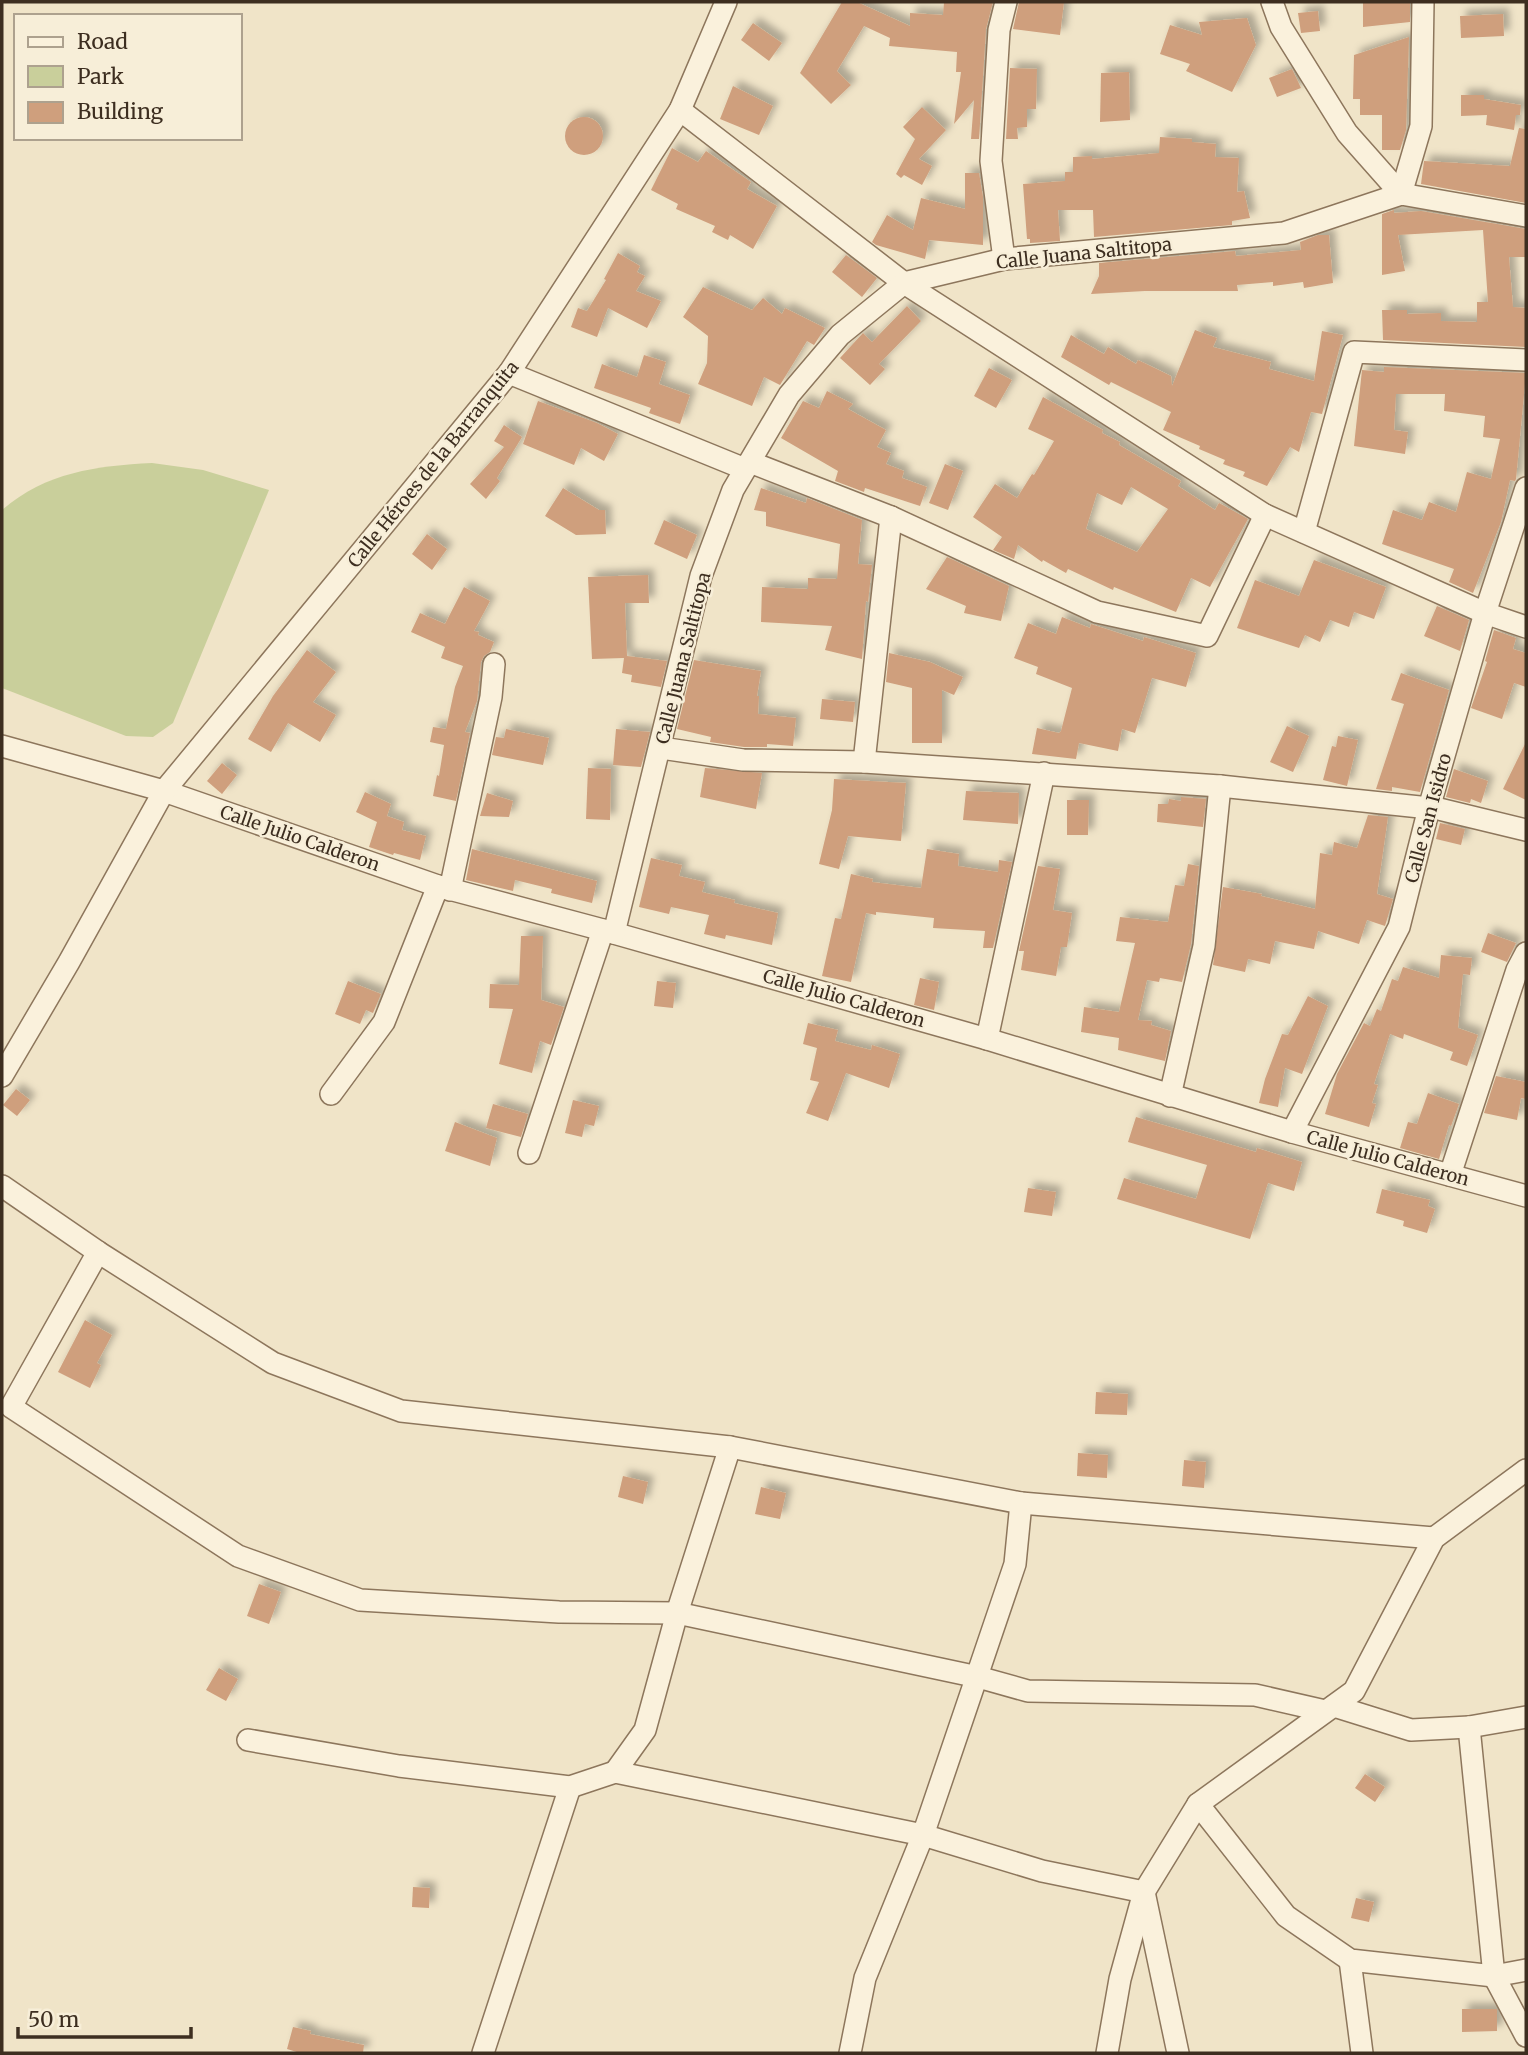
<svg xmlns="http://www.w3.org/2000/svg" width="1528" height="2055" font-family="Merriweather,serif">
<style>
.green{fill:#c9cf9b}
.building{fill:#cf9f7d;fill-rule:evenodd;filter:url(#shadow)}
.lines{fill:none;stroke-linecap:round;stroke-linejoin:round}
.street-casing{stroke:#8d765c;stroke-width:24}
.street{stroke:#faf1dc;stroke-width:21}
.labels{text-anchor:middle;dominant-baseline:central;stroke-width:5;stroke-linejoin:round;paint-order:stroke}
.street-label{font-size:18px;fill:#3d2e20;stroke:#f7eed8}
</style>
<defs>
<filter id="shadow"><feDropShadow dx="6" dy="-6" stdDeviation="3.5" flood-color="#0004"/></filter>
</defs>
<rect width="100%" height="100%" fill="#f0e4c8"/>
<path class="green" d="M 152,463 L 203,470 L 269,490 L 173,723 L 153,737 L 126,736 L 2,688 L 2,510 C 46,472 96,466 152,463 Z"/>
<g class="building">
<path d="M 842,2 L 857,2 L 910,26 L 910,13 L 943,15 L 944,2 L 993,2 L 986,29 L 979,139 L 971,139 L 974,100 L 954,124 L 961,72 L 956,72 L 957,52 L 889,46 L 890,38 L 864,26 L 837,71 L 851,85 L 831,104 L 800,73 Z"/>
<path d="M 1019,2 L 1064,2 L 1060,35 L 1013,29 Z"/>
<path d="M 1363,2 L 1410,2 L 1410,22 L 1363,27 Z"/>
<path d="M 1318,11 L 1320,31 L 1301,33 L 1298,13 Z"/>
<path d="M 1503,14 L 1504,36 L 1461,38 L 1460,16 Z"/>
<path d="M 1247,18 L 1256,45 L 1232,92 L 1186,71 L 1190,64 L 1160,54 L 1170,25 L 1202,35 L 1199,22 Z"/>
<path d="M 753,23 L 782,43 L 769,61 L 741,40 Z"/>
<path d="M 1409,37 L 1406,130 L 1400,150 L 1382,150 L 1382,115 L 1360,115 L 1360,99 L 1353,99 L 1354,55 Z"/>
<path d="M 1010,68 L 1037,69 L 1036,109 L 1027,109 L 1027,127 L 1017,128 L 1018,139 L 1006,139 Z"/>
<path d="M 1292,69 L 1301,88 L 1277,97 L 1269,78 Z"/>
<path d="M 1129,72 L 1130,120 L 1100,122 L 1101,73 Z"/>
<path d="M 733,86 L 773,106 L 759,135 L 720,119 Z"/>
<path d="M 1461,95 L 1484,95 L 1484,99 L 1521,105 L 1520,115 L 1516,115 L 1514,130 L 1486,125 L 1487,115 L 1461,116 Z"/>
<path d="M 922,107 L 946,130 L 919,159 L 932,166 L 922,185 L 904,175 L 901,178 L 896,174 L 915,139 L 903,127 Z"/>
<circle cx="584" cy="136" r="19"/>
<path d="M 1519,128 L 1526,129 L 1526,203 L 1421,184 L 1424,161 L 1510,166 Z"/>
<path d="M 1160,137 L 1192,139 L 1192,142 L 1216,144 L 1215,157 L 1239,158 L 1237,192 L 1244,191 L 1250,218 L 1232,221 L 1232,225 L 1094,237 L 1093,210 L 1058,210 L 1060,241 L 1030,243 L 1030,239 L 1027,239 L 1023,184 L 1065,181 L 1065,172 L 1073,172 L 1073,157 L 1092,156 L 1092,159 L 1159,153 Z"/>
<path d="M 672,148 L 698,162 L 706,151 L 751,182 L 747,189 L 777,206 L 753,249 L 730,235 L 728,240 L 712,232 L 715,226 L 676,209 L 678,204 L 651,190 Z"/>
<path d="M 965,173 L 979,173 L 983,197 L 983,245 L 929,240 L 925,259 L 876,245 L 872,242 L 887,215 L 913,230 L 921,198 L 965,209 Z"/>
<path d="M 1394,210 L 1394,213 L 1421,211 L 1526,229 L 1526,257 L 1509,257 L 1513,307 L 1526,308 L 1526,347 L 1383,340 L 1382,310 L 1407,310 L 1407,314 L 1441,313 L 1441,321 L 1477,322 L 1477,302 L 1488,302 L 1483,230 L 1398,235 L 1405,271 L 1382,275 L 1382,214 Z"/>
<path d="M 1318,235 L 1329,235 L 1333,283 L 1304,288 L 1303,282 L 1273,286 L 1273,282 L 1237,285 L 1238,291 L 1145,291 L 1091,294 L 1099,276 L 1099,263 L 1235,251 L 1236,256 L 1301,250 L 1300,242 Z"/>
<path d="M 618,253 L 640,266 L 637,272 L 645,276 L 636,291 L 661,301 L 647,328 L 608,308 L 597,337 L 571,327 L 578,308 L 587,311 L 606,280 L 604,279 Z"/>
<path d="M 846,255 L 877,278 L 862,297 L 832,272 Z"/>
<path d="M 703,287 L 752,310 L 763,298 L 782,314 L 785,308 L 825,328 L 814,345 L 807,341 L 780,385 L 764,377 L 752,406 L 698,384 L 707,363 L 708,336 L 683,317 Z"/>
<path d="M 907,306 L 921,321 L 879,364 L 885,369 L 870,385 L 840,358 L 863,333 L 872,342 Z"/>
<path d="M 1195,330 L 1217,338 L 1213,347 L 1271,362 L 1269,369 L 1314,381 L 1322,331 L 1343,335 L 1322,414 L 1311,412 L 1299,452 L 1290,447 L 1267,486 L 1243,476 L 1245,472 L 1223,464 L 1225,460 L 1199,449 L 1200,446 L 1163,430 L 1171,412 L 1111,382 L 1109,385 L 1061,357 L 1071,335 L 1104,354 L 1108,347 L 1136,364 L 1138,360 L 1171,376 L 1172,386 Z"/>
<path d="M 644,355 L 666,362 L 659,384 L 690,395 L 680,424 L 649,413 L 651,408 L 594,388 L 602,364 L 637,377 Z"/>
<path d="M 1384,367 L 1526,373 L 1516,479 L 1515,481 L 1510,480 L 1501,522 L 1473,593 L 1449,582 L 1454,569 L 1382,544 L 1393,510 L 1422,520 L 1429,502 L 1456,512 L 1467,472 L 1491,479 L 1500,439 L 1483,437 L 1485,416 L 1444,411 L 1445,394 L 1396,394 L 1394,430 L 1408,432 L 1405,454 L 1354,446 L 1362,370 L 1384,372 Z"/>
<path d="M 989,368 L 1012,380 L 996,408 L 974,396 Z"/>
<path d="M 827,391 L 853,404 L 848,409 L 886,430 L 877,447 L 891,453 L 886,464 L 904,471 L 902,478 L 927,487 L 920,506 L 865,488 L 864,492 L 835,481 L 838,471 L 781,438 L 803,401 L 819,408 Z"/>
<path d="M 1043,397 L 1103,430 L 1102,433 L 1120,442 L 1119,445 L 1181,481 L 1178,486 L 1215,510 L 1219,503 L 1248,519 L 1210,587 L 1191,578 L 1176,612 L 1114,587 L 1113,590 L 1068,569 L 1066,573 L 1043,560 L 1042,562 L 1018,545 L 1014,559 L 993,550 L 1002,537 L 973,517 L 995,484 L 1017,498 L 1032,474 L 1034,475 L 1054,441 L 1028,429 ZM 1131,487 L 1168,509 L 1137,552 L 1086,529 L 1097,493 L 1122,505 Z"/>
<path d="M 538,401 L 597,423 L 618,434 L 604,461 L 581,448 L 574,465 L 523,444 Z"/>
<path d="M 504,425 L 522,437 L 497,478 L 500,481 L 486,499 L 470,484 L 504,447 L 494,441 Z"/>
<path d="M 945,464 L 963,471 L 948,510 L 929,503 Z"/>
<path d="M 563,488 L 599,510 L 605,510 L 606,534 L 576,535 L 545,516 Z"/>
<path d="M 761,488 L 806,503 L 807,498 L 862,520 L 858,564 L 872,565 L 868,602 L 866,601 L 862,659 L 825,650 L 832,626 L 761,622 L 762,587 L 808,589 L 808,578 L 837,579 L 840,544 L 766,526 L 766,512 L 754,510 Z"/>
<path d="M 664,520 L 697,535 L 687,559 L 654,544 Z"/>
<path d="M 427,534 L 447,549 L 432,570 L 412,554 Z"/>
<path d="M 947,557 L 1009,586 L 1001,621 L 964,613 L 966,606 L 926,589 Z"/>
<path d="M 1314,560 L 1386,587 L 1374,619 L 1354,612 L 1349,627 L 1330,620 L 1320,642 L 1305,635 L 1299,648 L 1237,628 L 1255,580 L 1299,596 Z"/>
<path d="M 648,575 L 649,603 L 625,603 L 627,656 L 667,661 L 661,687 L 631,682 L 632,675 L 622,673 L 624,658 L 592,659 L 588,577 Z"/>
<path d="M 464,587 L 490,601 L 474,631 L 479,632 L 478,635 L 494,642 L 490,652 L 484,656 L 481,662 L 477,701 L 465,732 L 470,733 L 456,801 L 433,796 L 437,775 L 439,776 L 444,745 L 430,742 L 433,727 L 446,729 L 455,687 L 463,666 L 441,658 L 445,647 L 411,632 L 420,613 L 445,624 Z"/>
<path d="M 1437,606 L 1469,620 L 1460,651 L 1424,636 Z"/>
<path d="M 1062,617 L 1090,628 L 1091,624 L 1143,641 L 1144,637 L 1196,653 L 1186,687 L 1152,678 L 1135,733 L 1122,729 L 1118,751 L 1079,743 L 1076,759 L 1032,754 L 1037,728 L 1059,733 L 1061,731 L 1072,688 L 1036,674 L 1038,667 L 1014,658 L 1028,623 L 1056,634 Z"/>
<path d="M 1494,630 L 1516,638 L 1513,649 L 1526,653 L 1526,687 L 1514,683 L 1502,719 L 1471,708 L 1487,662 L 1485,661 Z"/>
<path d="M 307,650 L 336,672 L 313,702 L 336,715 L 320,742 L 288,723 L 271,752 L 248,739 L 273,696 Z"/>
<path d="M 889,653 L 930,662 L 963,677 L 954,695 L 942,690 L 942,743 L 912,743 L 912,688 L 886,682 Z"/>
<path d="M 694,660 L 761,671 L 757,696 L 759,696 L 758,714 L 796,718 L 793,746 L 767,744 L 767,747 L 744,747 L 710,742 L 711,737 L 677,729 Z"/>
<path d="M 1401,673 L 1449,690 L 1420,792 L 1392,787 L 1392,791 L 1376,789 L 1404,704 L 1391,700 Z"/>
<path d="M 822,699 L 855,702 L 853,722 L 820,719 Z"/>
<path d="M 1287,726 L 1309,736 L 1293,772 L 1270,762 Z"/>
<path d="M 506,729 L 549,738 L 543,765 L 492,755 L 496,737 L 504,738 Z"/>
<path d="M 616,729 L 650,732 L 641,767 L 613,765 Z"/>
<path d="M 1338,736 L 1358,740 L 1347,786 L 1323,780 L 1332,746 L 1336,747 Z"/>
<path d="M 1526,742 L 1526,800 L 1503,789 Z"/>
<path d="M 222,763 L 237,775 L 222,794 L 207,781 Z"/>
<path d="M 588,768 L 611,769 L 610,820 L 586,819 Z"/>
<path d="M 705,768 L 762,773 L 756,809 L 700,797 Z"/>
<path d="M 1454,769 L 1488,781 L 1481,803 L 1471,799 L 1470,803 L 1446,797 Z"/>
<path d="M 834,779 L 906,783 L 901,841 L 848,836 L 839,869 L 819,864 L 832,810 Z"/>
<path d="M 966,791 L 1019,793 L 1018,824 L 963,820 Z"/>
<path d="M 365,792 L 391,804 L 387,816 L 404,822 L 402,830 L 426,836 L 420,860 L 394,853 L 393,855 L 369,847 L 377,822 L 356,812 Z"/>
<path d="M 487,793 L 513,801 L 509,817 L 480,816 Z"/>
<path d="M 1181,797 L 1206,799 L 1203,827 L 1157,822 L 1158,804 L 1168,804 L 1169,799 L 1181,801 Z"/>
<path d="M 1067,800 L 1089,800 L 1088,835 L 1067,835 Z"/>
<path d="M 1368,815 L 1388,817 L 1377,894 L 1393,899 L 1385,926 L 1367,920 L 1359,944 L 1318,931 L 1314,949 L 1275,941 L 1270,964 L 1248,959 L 1245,972 L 1213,965 L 1223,887 L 1262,894 L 1261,896 L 1315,909 L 1320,853 L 1332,855 L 1334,842 L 1357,848 Z"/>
<path d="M 1440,823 L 1465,829 L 1461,845 L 1436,839 Z"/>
<path d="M 472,849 L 597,881 L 592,903 L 551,893 L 552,889 L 515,880 L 513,891 L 466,880 Z"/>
<path d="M 927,849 L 959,854 L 958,866 L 998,872 L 999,860 L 1012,862 L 993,948 L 983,948 L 985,931 L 933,928 L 934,918 L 876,912 L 876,915 L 866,913 L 851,982 L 822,976 L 835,918 L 841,919 L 851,874 L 873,879 L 872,882 L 921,888 Z"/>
<path d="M 651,858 L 682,865 L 679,876 L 705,882 L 702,892 L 735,900 L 734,903 L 778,913 L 772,945 L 726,935 L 725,939 L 704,934 L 709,915 L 671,907 L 669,914 L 639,907 Z"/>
<path d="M 1188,864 L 1199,866 L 1191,944 L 1182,982 L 1160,978 L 1159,982 L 1147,980 L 1138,1020 L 1152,1021 L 1151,1025 L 1171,1031 L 1165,1061 L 1118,1050 L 1119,1038 L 1081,1032 L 1084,1007 L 1119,1012 L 1135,943 L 1116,941 L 1120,917 L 1168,922 L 1175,885 L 1184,886 Z"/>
<path d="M 1038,866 L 1060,869 L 1053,910 L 1072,913 L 1067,947 L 1061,947 L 1056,976 L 1021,970 L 1024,951 L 1019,951 Z"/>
<path d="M 1488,933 L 1516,943 L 1507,962 L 1481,952 Z"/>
<path d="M 521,936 L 543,936 L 541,1000 L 564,1007 L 551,1045 L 540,1041 L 532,1073 L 499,1064 L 513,1009 L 489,1008 L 490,984 L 519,985 Z"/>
<path d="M 1441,955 L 1472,958 L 1470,975 L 1463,974 L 1458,1028 L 1478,1035 L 1467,1066 L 1450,1060 L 1453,1052 L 1404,1034 L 1403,1039 L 1390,1034 L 1374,1084 L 1378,1085 L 1372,1103 L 1376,1104 L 1369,1127 L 1325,1114 L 1337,1074 L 1364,1023 L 1370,1026 L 1377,1009 L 1381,1011 L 1392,979 L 1398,981 L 1403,967 L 1439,978 Z"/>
<path d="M 920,978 L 939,982 L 934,1010 L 914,1005 Z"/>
<path d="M 348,981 L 381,994 L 373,1013 L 366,1010 L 360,1024 L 335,1014 Z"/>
<path d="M 657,981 L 676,983 L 673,1008 L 654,1006 Z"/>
<path d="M 1308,996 L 1328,1006 L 1302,1074 L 1285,1068 L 1278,1107 L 1259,1103 L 1265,1079 L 1282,1034 L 1288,1035 Z"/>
<path d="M 808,1023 L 838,1030 L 835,1041 L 871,1050 L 872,1045 L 900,1054 L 889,1088 L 846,1073 L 828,1121 L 806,1113 L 819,1082 L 810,1080 L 817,1048 L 803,1044 Z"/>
<path d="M 1496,1076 L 1526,1082 L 1526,1099 L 1521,1098 L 1517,1120 L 1484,1113 Z"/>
<path d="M 16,1089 L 30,1100 L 17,1116 L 3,1105 Z"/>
<path d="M 1428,1093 L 1459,1104 L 1451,1126 L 1449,1125 L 1439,1159 L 1400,1148 L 1408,1122 L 1417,1124 Z"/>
<path d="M 573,1100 L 599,1106 L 594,1126 L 585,1124 L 582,1137 L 565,1133 Z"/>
<path d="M 493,1104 L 528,1114 L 521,1137 L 486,1128 Z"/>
<path d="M 1136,1117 L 1256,1152 L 1257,1148 L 1302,1162 L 1294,1191 L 1268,1183 L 1250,1239 L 1117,1199 L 1124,1178 L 1196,1199 L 1207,1165 L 1128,1142 Z"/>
<path d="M 455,1122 L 497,1138 L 490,1166 L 445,1151 Z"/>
<path d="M 1028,1188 L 1056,1192 L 1052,1216 L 1024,1212 Z"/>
<path d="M 1382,1189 L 1430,1200 L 1428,1206 L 1435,1209 L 1427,1233 L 1403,1226 L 1404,1221 L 1376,1213 Z"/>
<path d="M 85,1320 L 112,1335 L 97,1363 L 101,1365 L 90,1388 L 58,1372 Z"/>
<path d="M 1096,1392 L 1128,1394 L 1127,1415 L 1095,1414 Z"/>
<path d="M 1078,1453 L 1108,1455 L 1107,1478 L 1077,1476 Z"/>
<path d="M 1184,1460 L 1206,1462 L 1204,1488 L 1182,1486 Z"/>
<path d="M 623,1476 L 648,1482 L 643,1504 L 618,1497 Z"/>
<path d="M 761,1487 L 786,1493 L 780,1519 L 755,1514 Z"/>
<path d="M 259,1584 L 281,1592 L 269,1624 L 247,1616 Z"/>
<path d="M 219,1668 L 238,1679 L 226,1701 L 206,1690 Z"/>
<path d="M 1365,1774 L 1385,1787 L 1375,1802 L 1355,1788 Z"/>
<path d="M 413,1887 L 430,1888 L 429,1908 L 412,1907 Z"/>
<path d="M 1356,1898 L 1374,1902 L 1369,1922 L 1351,1918 Z"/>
<path d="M 1462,2009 L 1497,2009 L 1497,2031 L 1462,2032 Z"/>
<path d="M 293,2027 L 311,2031 L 310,2034 L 364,2045 L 363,2053 L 300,2053 L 287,2049 Z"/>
</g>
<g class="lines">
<defs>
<g id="street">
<path d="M 1272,2 L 1281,27 L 1347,133 L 1401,194"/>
<path d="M 680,110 L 904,283 L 1265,515 L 1485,613 L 1526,627"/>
<path d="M 1401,194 L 1421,126 L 1423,2"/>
<path d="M 1004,259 L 991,161 L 999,30 L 1006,2"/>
<path d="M 509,373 L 745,469"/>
<path d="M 750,462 L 891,517 L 1097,612 L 1207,636 L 1265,515"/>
<path d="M 1304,532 L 1354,352 L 1526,360"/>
<path d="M 2,746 L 164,791 L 438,886 L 603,930 L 987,1039 L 1292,1132 L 1526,1196"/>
<path d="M 661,748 L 743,760 L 864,762 L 1220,786 L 1439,809 L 1526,830"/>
<path d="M 864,762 L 891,517"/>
<path d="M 450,890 L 491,697 L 494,664"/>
<path d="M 614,933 L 701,576 L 733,490 L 789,395 L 840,335 L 904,283 L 1004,259 L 1284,233 L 1401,194 L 1526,216"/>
<path d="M 987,1039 L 1044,773"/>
<path d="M 2,1076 L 69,962 L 164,791 L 509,373 L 680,110 L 726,2"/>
<path d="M 331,1094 L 384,1022 L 438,886"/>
<path d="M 1170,1096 L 1204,946 L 1220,786"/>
<path d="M 1292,1132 L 1399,927 L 1429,808 L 1485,613 L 1526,488"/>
<path d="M 529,1153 L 603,930"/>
<path d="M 1450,1175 L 1517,970 L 1526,953"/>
<path d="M 2,1186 L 98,1252 L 273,1363 L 401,1411 L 730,1447 L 1021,1503 L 1434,1538"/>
<path d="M 98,1252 L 11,1407 L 238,1556 L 360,1600 L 559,1612 L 677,1613 L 978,1677 L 1028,1691 L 1255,1695 L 1325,1711"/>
<path d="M 1334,1706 L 1411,1730 L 1469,1727 L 1526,1717"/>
<path d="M 1469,1727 L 1494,1976 L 1526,2036"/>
<path d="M 248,1740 L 399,1766 L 570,1787 L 615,1772 L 923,1835 L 1042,1871 L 1144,1892 L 1178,2053"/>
<path d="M 615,1772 L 645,1730 L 677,1613 L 730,1447"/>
<path d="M 1198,1804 L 1286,1916 L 1350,1960 L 1494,1976 L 1526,1970"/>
<path d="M 1350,1960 L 1362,2053"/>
<path d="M 483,2053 L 570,1787"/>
<path d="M 850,2053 L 865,1978 L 923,1835 L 1015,1564 L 1021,1503"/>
<path d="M 1107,2053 L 1120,1979 L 1144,1892 L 1198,1804 L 1354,1691 L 1434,1538 L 1526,1470"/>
</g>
</defs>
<use href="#street" class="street-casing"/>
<use href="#street" class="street"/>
</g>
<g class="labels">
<g class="street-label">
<text transform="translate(1084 253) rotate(-6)">Calle Juana Saltitopa</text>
<text transform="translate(433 464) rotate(-51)">Calle Héroes de la Barranquita</text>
<text transform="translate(683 658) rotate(-76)">Calle Juana Saltitopa</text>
<text transform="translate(1428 818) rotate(-75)">Calle San Isidro</text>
<text transform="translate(300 838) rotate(19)">Calle Julio Calderon</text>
<text transform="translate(844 998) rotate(16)">Calle Julio Calderon</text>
<text transform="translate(1388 1158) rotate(15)">Calle Julio Calderon</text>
</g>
</g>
<rect width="1528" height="2055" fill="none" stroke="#3d2e20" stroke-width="7"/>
<rect x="14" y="14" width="228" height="126" fill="#f7eed8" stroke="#ada18e" stroke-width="2"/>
<rect x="28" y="37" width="35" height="10" fill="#faf1dc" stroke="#ada18e" stroke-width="2"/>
<text x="77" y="49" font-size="21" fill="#3d2e20">Road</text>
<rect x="28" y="66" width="35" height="21" fill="#c9cf9b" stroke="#ada18e" stroke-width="2"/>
<text x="77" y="84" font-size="21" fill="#3d2e20">Park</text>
<rect x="28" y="102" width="35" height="21" fill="#cf9f7d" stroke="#ada18e" stroke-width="2"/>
<text x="77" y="119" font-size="21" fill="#3d2e20">Building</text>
<path d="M18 2027v10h173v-10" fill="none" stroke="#3d2e20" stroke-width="3.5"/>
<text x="28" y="2027" font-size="21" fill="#3d2e20" stroke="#f7eed8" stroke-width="5" paint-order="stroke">50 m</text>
</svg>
